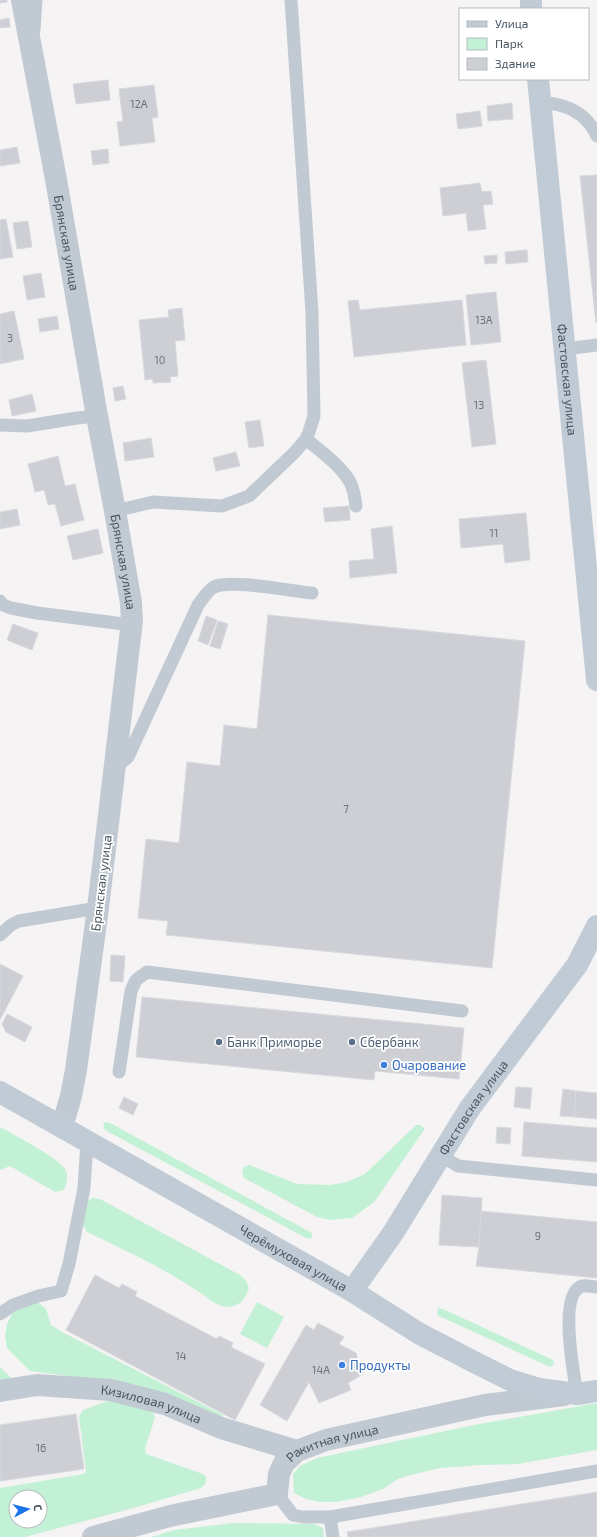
<svg xmlns="http://www.w3.org/2000/svg" width="597" height="1537" font-family="'Exo 2',sans-serif">
<style>
.green{fill:#c3f1d5;fill-rule:evenodd}
.building{fill:#cdcfd5;stroke:#d7d9de}
.lines{fill:none;stroke-linecap:round;stroke-linejoin:round}
.service{stroke:#c1cad2;stroke-width:13}
.minor{stroke:#c1cad2;stroke-width:22}
.secondary{stroke:#c1cbd6;stroke-width:22}
.service-dot{fill:#5c6f8a;stroke:#fff;stroke-width:1.5}
.shop-dot{fill:#3f7fe0;stroke:#fff;stroke-width:1.5}
.labels{text-anchor:middle;dominant-baseline:central;stroke-width:3.5;stroke-linejoin:round;paint-order:stroke}
.number-label{font-size:11px;fill:#6b747e}
.street-label{font-size:13px;fill:#4a5661;stroke:#fff}
.service-label{font-size:13px;fill:#4e5e75;stroke:#fff;text-anchor:start}
.shop-label{font-size:13px;fill:#366cbe;stroke:#fff;text-anchor:start}
</style>
<rect width="100%" height="100%" fill="#f5f3f3"/>
<g class="green">
<path d="M 105,1122 L 110,1123 L 312,1233 L 312,1238 L 308,1239 L 105,1130 L 103,1125 Z"/>
<path d="M 416,1125 L 420,1125 L 424,1128 L 424,1130 L 377,1198 L 374,1202 L 352,1218 L 331,1220 L 317,1217 L 244,1178 L 242,1172 L 244,1167 L 249,1165 L 297,1184 L 330,1185 L 347,1182 L 365,1174 Z"/>
<path d="M 0,1127 C 15,1136 56,1156 65,1169 C 69,1176 67,1183 64,1190 L 55,1192 L 10,1166 L 0,1170 Z"/>
<path d="M 92,1198 L 100,1199 L 240,1275 L 246,1281 L 249,1288 C 245,1301 237,1309 222,1306 C 214,1304 208,1298 201,1293 C 186,1283 170,1274 154,1265 C 132,1253 109,1243 87,1232 L 83,1225 L 86,1202 Z"/>
<path d="M 36,1300 L 46,1309 L 51,1325 L 62,1332 L 223,1415 L 221,1420 L 104,1381 L 30,1371 L 7,1348 L 5,1336 L 7,1324 L 15,1308 Z"/>
<path d="M 257,1302 L 284,1317 L 267,1348 L 240,1334 Z"/>
<path d="M 438,1308 L 443,1309 L 553,1360 L 554,1364 L 550,1367 L 439,1316 L 437,1314 Z"/>
<path d="M 0,1367 L 14,1381 L 0,1388 Z"/>
<path d="M 113,1399 L 153,1412 L 155,1418 L 145,1448 L 146,1454 L 203,1474 L 206,1477 L 206,1483 L 201,1488 L 137,1507 L 25,1537 L 0,1537 L 0,1488 L 84,1474 L 86,1471 L 79,1417 L 83,1410 ZM 16,1497 L 40,1497 L 40,1521 L 16,1521 Z"/>
<path d="M 597,1403 L 597,1450 L 518,1464 L 482,1465 L 440,1468 L 407,1476 L 398,1479 L 383,1489 L 361,1497 L 337,1502 L 319,1502 L 306,1499 L 294,1493 L 293,1474 L 300,1466 L 317,1458 L 474,1425 Z"/>
<path d="M 233,1523 L 314,1524 L 323,1528 L 324,1537 L 151,1537 L 175,1530 Z"/>
</g>
<g class="building">
<path d="M 0,0 L 7,0 L 7,2 L 0,3 Z"/>
<path d="M 9,18 L 10,27 L 0,28 L 0,20 Z"/>
<path d="M 108,80 L 110,100 L 76,104 L 73,84 Z"/>
<path d="M 154,85 L 158,117 L 152,118 L 155,142 L 120,146 L 117,122 L 123,121 L 119,89 Z"/>
<path d="M 512,103 L 513,119 L 488,121 L 487,106 Z"/>
<path d="M 480,111 L 482,126 L 458,129 L 456,114 Z"/>
<path d="M 17,147 L 20,163 L 0,166 L 0,150 Z"/>
<path d="M 108,149 L 109,163 L 93,165 L 91,151 Z"/>
<path d="M 597,175 L 597,323 L 596,323 L 580,176 Z"/>
<path d="M 480,183 L 482,192 L 491,191 L 493,204 L 483,205 L 486,229 L 468,231 L 466,213 L 443,216 L 440,188 Z"/>
<path d="M 6,219 L 13,257 L 0,259 L 0,220 Z"/>
<path d="M 28,221 L 32,247 L 17,249 L 13,223 Z"/>
<path d="M 527,250 L 528,262 L 506,264 L 505,252 Z"/>
<path d="M 497,255 L 497,263 L 485,264 L 484,256 Z"/>
<path d="M 41,273 L 45,297 L 27,300 L 23,276 Z"/>
<path d="M 496,292 L 501,342 L 471,345 L 466,295 Z"/>
<path d="M 358,300 L 360,310 L 462,300 L 466,345 L 354,357 L 348,301 Z"/>
<path d="M 182,308 L 185,340 L 175,341 L 178,376 L 170,377 L 171,382 L 153,383 L 153,379 L 145,380 L 139,320 L 169,317 L 168,310 Z"/>
<path d="M 14,311 L 24,359 L 0,364 L 0,314 Z"/>
<path d="M 57,316 L 59,329 L 40,332 L 38,319 Z"/>
<path d="M 486,360 L 496,444 L 472,447 L 462,363 Z"/>
<path d="M 123,386 L 126,399 L 115,401 L 113,388 Z"/>
<path d="M 32,394 L 36,411 L 12,416 L 9,400 Z"/>
<path d="M 260,420 L 264,446 L 249,448 L 245,422 Z"/>
<path d="M 151,438 L 154,457 L 125,461 L 123,443 Z"/>
<path d="M 236,452 L 240,466 L 216,471 L 213,458 Z"/>
<path d="M 58,456 L 65,486 L 75,484 L 84,520 L 61,526 L 55,504 L 48,505 L 44,490 L 35,492 L 28,464 Z"/>
<path d="M 349,506 L 350,520 L 325,522 L 323,508 Z"/>
<path d="M 17,509 L 20,525 L 0,529 L 0,512 Z"/>
<path d="M 526,513 L 530,560 L 505,563 L 503,544 L 461,548 L 459,519 Z"/>
<path d="M 392,526 L 397,573 L 350,578 L 349,561 L 374,559 L 371,529 Z"/>
<path d="M 98,529 L 103,553 L 73,560 L 67,536 Z"/>
<path d="M 268,615 L 525,641 L 492,968 L 166,935 L 168,921 L 138,918 L 146,839 L 179,843 L 187,762 L 220,766 L 224,725 L 257,729 Z"/>
<path d="M 206,616 L 217,620 L 208,645 L 198,641 Z"/>
<path d="M 218,621 L 228,624 L 220,649 L 210,646 Z"/>
<path d="M 13,624 L 38,633 L 32,650 L 7,640 Z"/>
<path d="M 111,955 L 125,956 L 123,982 L 110,981 Z"/>
<path d="M 0,964 L 23,976 L 0,1020 Z"/>
<path d="M 142,997 L 464,1028 L 459,1079 L 375,1071 L 374,1080 L 136,1057 Z"/>
<path d="M 7,1014 L 32,1027 L 25,1042 L 6,1032 L 2,1024 Z"/>
<path d="M 516,1087 L 532,1088 L 530,1109 L 514,1107 Z"/>
<path d="M 563,1089 L 576,1091 L 574,1117 L 560,1116 Z"/>
<path d="M 576,1091 L 597,1093 L 597,1119 L 574,1117 Z"/>
<path d="M 124,1097 L 138,1104 L 133,1115 L 119,1108 Z"/>
<path d="M 524,1122 L 597,1128 L 597,1162 L 522,1156 Z"/>
<path d="M 497,1127 L 511,1128 L 510,1144 L 496,1143 Z"/>
<path d="M 442,1195 L 482,1198 L 479,1247 L 439,1245 Z"/>
<path d="M 481,1211 L 597,1222 L 597,1278 L 476,1266 L 479,1247 Z"/>
<path d="M 95,1275 L 119,1288 L 122,1284 L 137,1292 L 135,1296 L 217,1339 L 219,1336 L 233,1343 L 231,1347 L 265,1364 L 235,1420 L 66,1330 Z"/>
<path d="M 318,1323 L 344,1337 L 339,1344 L 356,1353 L 363,1374 L 348,1383 L 351,1390 L 319,1403 L 309,1382 L 287,1421 L 260,1405 L 306,1325 L 314,1330 Z"/>
<path d="M 76,1414 L 84,1469 L 0,1481 L 0,1425 Z"/>
<path d="M 597,1492 L 597,1537 L 348,1537 L 347,1532 Z"/>
</g>
<g class="lines">
<g class="service">
<path d="M 34,30 L 36,0"/>
<path d="M 540,102 C 566,104 586,112 597,136"/>
<path d="M 565,349 L 597,345"/>
<path d="M 0,425 L 27,426 L 77,418 L 97,416"/>
<path d="M 306,439 C 320,451 343,467 351,484 C 354,491 355,498 356,506"/>
<path d="M 115,511 L 153,502 L 222,506 L 249,496 L 295,452 L 306,439 L 309,432 L 314,416 L 312,312 L 291,0"/>
<path d="M 0,601 L 3,605 L 11,608 L 37,613 L 132,625"/>
<path d="M 114,769 L 128,757 L 198,605 C 202,600 208,590 214,587 C 231,579 290,591 312,593"/>
<path d="M 0,935 L 11,925 L 19,921 L 98,908"/>
<path d="M 119,1072 L 131,991 L 136,980 L 147,972 L 462,1011"/>
<path d="M 442,1156 L 458,1166 L 597,1180"/>
<path d="M 0,1314 L 13,1305 L 38,1296 L 61,1291 L 69,1264 L 84,1188 L 87,1142"/>
<path d="M 577,1394 C 574,1375 558,1294 582,1286 C 586,1285 593,1287 597,1287"/>
<path d="M 277,1494 L 293,1515 L 303,1517 L 330,1517 L 597,1471"/>
<path d="M 330,1517 L 333,1537"/>
</g>
<g class="minor">
<path id="s1" d="M 22,0 L 55,174 L 97,416 L 115,511 L 131,603 L 132,621 L 98,908 L 76,1070 L 71,1096 L 62,1127"/>
<path id="s2" d="M 0,1391 L 37,1385 L 111,1390 L 165,1404 L 221,1428 L 297,1451"/>
<path id="s3" d="M 93,1537 L 170,1516 L 277,1494 L 279,1474 L 284,1463 L 297,1451 L 326,1440 L 485,1405 L 564,1395"/>
</g>
<g class="secondary">
<path d="M 531,0 L 531,9"/>
<path id="s4" d="M 538,79 L 597,680"/>
<path id="s5" d="M 0,1092 L 352,1291 L 420,1334 L 480,1365 L 510,1380 L 539,1389 L 577,1394 L 597,1391"/>
<path id="s6" d="M 352,1291 L 393,1233 L 470,1108 L 577,965 L 597,926"/>
</g>
</g>
<g class="service-dot">
<circle cx="219" cy="1042" r="4"/>
<circle cx="352" cy="1042" r="4"/>
</g>
<g class="shop-dot">
<circle cx="384" cy="1065" r="4"/>
<circle cx="342" cy="1365" r="4"/>
</g>
<g class="labels">
<g class="number-label">
<text x="139" y="103">12А</text>
<text x="484" y="319">13А</text>
<text x="10" y="337">3</text>
<text x="160" y="359">10</text>
<text x="479" y="404">13</text>
<text x="494" y="532">11</text>
<text x="346" y="808">7</text>
<text x="538" y="1235">9</text>
<text x="181" y="1355">14</text>
<text x="321" y="1369">14А</text>
<text x="41" y="1447">16</text>
</g>
<g class="street-label">
<text stroke="none"><textPath href="#s1" startOffset="247">Брянская улица</textPath></text>
<text stroke="none"><textPath href="#s4" startOffset="302">Фастовская улица</textPath></text>
<text stroke="none"><textPath href="#s1" startOffset="571">Брянская улица</textPath></text>
<text transform="translate(101 883) rotate(-83)">Брянская улица</text>
<text stroke="none"><textPath href="#s6" startOffset="220">Фастовская улица</textPath></text>
<text stroke="none"><textPath href="#s5" startOffset="337">Черёмуховая улица</textPath></text>
<text stroke="none"><textPath href="#s2" startOffset="154">Кизиловая улица</textPath></text>
<text stroke="none"><textPath href="#s3" startOffset="275">Ракитная улица</textPath></text>
</g>
<g class="service-label">
<text x="227" y="1042">Банк Приморье</text>
<text x="360" y="1042">Сбербанк</text>
</g>
<g class="shop-label">
<text x="392" y="1065">Очарование</text>
<text x="350" y="1365">Продукты</text>
</g>
</g>
<rect x="459" y="8" width="130" height="72" fill="#ffffff" stroke="#b7bbc0"/>
<rect x="467" y="21" width="20" height="6" fill="#c1cbd6" stroke="#b7bbc0"/>
<text x="495" y="28" font-size="12" fill="#4a5661">Улица</text>
<rect x="467" y="38" width="20" height="12" fill="#c3f1d5" stroke="#b7bbc0"/>
<text x="495" y="48" font-size="12" fill="#4a5661">Парк</text>
<rect x="467" y="58" width="20" height="12" fill="#cdcfd5" stroke="#b7bbc0"/>
<text x="495" y="68" font-size="12" fill="#4a5661">Здание</text>
<g transform="translate(28 1509) rotate(83)"><circle r="19" fill="#ffffff" stroke="#b7bbc0"/>
<path d="M0-3L7 15L0 10L-7 15Z" fill="#1a73e8"/>
<text y="-6" font-size="11" font-weight="bold" text-anchor="middle" fill="#4a5661">С</text>
</g>
</svg>
